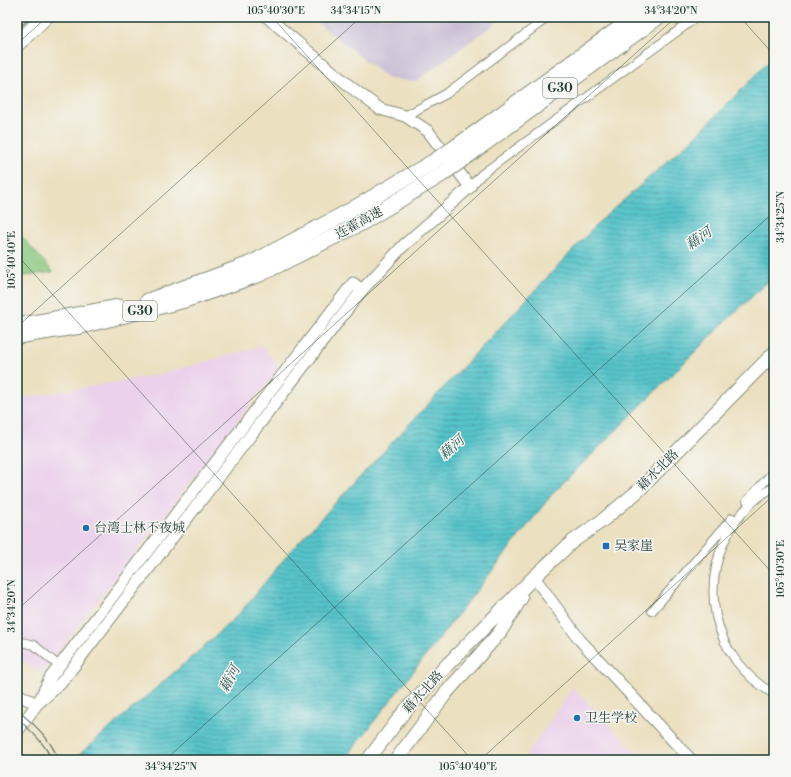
<svg xmlns="http://www.w3.org/2000/svg" width="791" height="777" font-family="'Libre Bodoni','Noto Serif SC',serif">
<style>
.built{fill:#ebd1eb}
.industrial{fill:#cbbfd5}
.park{fill:#89c77e;stroke:#548259}
.water{fill:url(#water-rules);stroke:#3a807f}
.lines{fill:none;stroke-linecap:round;stroke-linejoin:round}
.street-casing{stroke:#858e7a;stroke-width:10}
.secondary-casing{stroke:#858e7a;stroke-width:13}
.primary-casing{stroke:#858e7a;stroke-width:15}
.highway-casing{stroke:#858e7a;stroke-width:17}
.street{stroke:#fff;stroke-width:8}
.secondary{stroke:#fff;stroke-width:11}
.primary{stroke:#fff;stroke-width:13}
.highway{stroke:#fff;stroke-width:15}
.tram{stroke:#1f3d34;stroke-width:1}
.highway-bridge-casing{stroke:#858e7a;stroke-width:17;stroke-linecap:butt}
.highway-bridge{stroke:#fff;stroke-width:15}
.ticks{fill:none;stroke:#1f3d34;stroke-width:1;stroke-opacity:0.45}
.poi-dot{fill:#1f6fb2;stroke:#f6f6f2;stroke-width:1.5}
.labels{text-anchor:middle;dominant-baseline:central;stroke-width:3;stroke-linejoin:round;paint-order:stroke}
.shield{fill:#f6f6f2;stroke:#60746d;stroke-width:1}
.shield-label{font-size:12px;font-weight:bold;fill:#1f3d34}
.street-label{font-size:13px;fill:#1f3d34;stroke:#f6f6f2}
.poi-label{font-size:13px;fill:#1f3d34;stroke:#f6f6f2;text-anchor:start}
.water-label{font-size:14px;font-style:italic;fill:#2d5f5a;stroke:#f6f6f2}
.neatline{fill:none;stroke:#1f3d34;stroke-width:1.5}
.ticks-label{font-size:10px;text-anchor:middle;fill:#1f3d34}
</style>
<defs>
<pattern id="water-rules" width="6" height="5" patternUnits="userSpaceOnUse"><rect width="6" height="5" fill="#56c4ca"/><path d="M0 2.5h6" fill="none" stroke="#47a0a5"/></pattern>
</defs>
<rect width="100%" height="100%" fill="#f6f6f2"/>
<filter id="ink" filterUnits="userSpaceOnUse"><feTurbulence type="fractalNoise" baseFrequency=".025" numOctaves="2"/><feDisplacementMap in="SourceGraphic" scale="8" xChannelSelector="R" yChannelSelector="G"/><feConvolveMatrix kernelMatrix="1 2 1 2 8 2 1 2 1" color-interpolation-filters="sRGB"/></filter>
<filter id="wash" filterUnits="userSpaceOnUse"><feTurbulence type="fractalNoise" baseFrequency=".012" numOctaves="4" result="noise"/><feDisplacementMap in="SourceGraphic" scale="16" xChannelSelector="R" yChannelSelector="G"/><feGaussianBlur stdDeviation="0.9" result="paint"/><feColorMatrix in="noise" values="0 0 0 0 0 0 0 0 0 0 0 0 0 0 0 0 0 1.4 0 .05"/><feComposite in="paint" operator="in"/></filter>
<g filter="url(#wash)">
<rect width="100%" height="100%" fill="#ebe0bf"/>
<g class="built">
<path d="M 263,346 L 279,368 L 42,673 L 17,658 L 17,399 L 156,375 Z"/>
<path d="M 573,687 L 632,749 L 650,760 L 523,760 Z"/>
</g>
<path class="industrial" d="M 311,17 L 504,17 L 416,81 L 388,79 Z"/>
<path class="park" d="M 17,231 L 53,272 L 17,277 Z"/>
<path class="water" d="M 774,56 L 774,276 L 726,321 L 553,493 L 344,760 L 73,760 L 201,649 L 239,614 L 293,548 L 601,220 L 697,135 Z"/>
</g>
<g filter="url(#ink)">
<g class="lines">
<defs>
<g id="street">
<path d="M 405,116 L 446,94 L 548,17"/>
<path d="M 470,187 L 482,174 L 697,17"/>
<path d="M 774,487 C 712,521 694,606 737,662 C 747,675 760,686 774,694"/>
<path d="M 747,501 L 774,471"/>
<path d="M 652,611 L 732,518"/>
<path d="M 17,641 L 34,645 L 59,666"/>
</g>
<g id="secondary">
<path d="M 534,577 L 580,640 L 691,760"/>
<path d="M 17,694 L 37,704"/>
<path d="M 40,699 L 50,678 L 353,283 L 362,290"/>
<path d="M 17,732 L 37,704 L 61,683 L 362,290 L 403,246 L 470,187 L 428,131 L 405,116 L 380,109 L 352,88 L 267,17"/>
</g>
<g id="primary">
<path d="M 368,760 L 404,712 L 448,664 L 534,577 L 572,542 L 603,520 L 638,491 L 774,353"/>
<path d="M 396,760 L 446,693 L 500,632 L 521,598"/>
</g>
<g id="highway">
<path d="M 17,44 L 45,17"/>
<path d="M 456,147 L 635,17"/>
<path d="M 463,159 L 658,17"/>
<path d="M 148,301 L 250,264 L 348,212 L 433,162"/>
<path d="M 17,326 L 118,307"/>
<path d="M 17,336 L 81,326 L 185,300 L 260,274 L 361,223 L 442,174"/>
</g>
</defs>
<use href="#street" class="street-casing"/>
<use href="#secondary" class="secondary-casing"/>
<use href="#primary" class="primary-casing"/>
<use href="#highway" class="highway-casing"/>
<use href="#street" class="street"/>
<use href="#secondary" class="secondary"/>
<use href="#primary" class="primary"/>
<use href="#highway" class="highway"/>
<g class="tram">
<path d="M 17,21 L 22,17"/>
<path d="M 17,30 L 31,17"/>
<path d="M 17,710 C 36,726 49,737 59,760"/>
<path d="M 17,718 C 31,731 44,742 52,760"/>
</g>
<defs>
<g id="highway-bridge">
<path d="M 433,162 L 456,147"/>
<path d="M 442,174 L 463,159"/>
</g>
</defs>
<use href="#highway-bridge" class="highway-bridge-casing"/>
<use href="#highway-bridge" class="highway-bridge"/>
</g>
</g>
<path class="ticks" d="M 272,17 L 774,575M 740,17 L 774,55M 17,44 L 47,17M 17,255 L 472,760M 17,327 L 361,17M 17,610 L 676,17M 165,760 L 774,212M 480,760 L 774,495"/>
<g class="poi-dot">
<circle cx="86" cy="528" r="4"/>
<rect x="602" y="542" width="8" height="8" rx="2"/>
<circle cx="577" cy="718" r="4"/>
</g>
<g class="labels">
<g class="shield">
<rect x="543" y="78" width="34" height="20" rx="3"/>
<rect x="123" y="301" width="34" height="20" rx="3"/>
</g>
<g class="shield-label">
<text x="560" y="88">G30</text>
<text x="140" y="311">G30</text>
</g>
<g class="street-label">
<text transform="translate(359 223) rotate(-29)">连霍高速</text>
<text transform="translate(658 470) rotate(-45)">藉水北路</text>
<text transform="translate(423 692) rotate(-48)">藉水北路</text>
</g>
<g class="poi-label">
<text x="94" y="528">台湾士林不夜城</text>
<text x="614" y="546">吴家崖</text>
<text x="585" y="718">卫生学校</text>
</g>
<g class="water-label">
<text transform="translate(699 239) rotate(-35)">藉河</text>
<text transform="translate(452 448) rotate(-42)">藉河</text>
<text transform="translate(230 679) rotate(-62)">藉河</text>
</g>
</g>
<rect width="791" height="777" fill="none" stroke="#f6f6f2" stroke-width="44"/>
<rect x="22" y="22" width="747" height="733" class="neatline"/>
<g class="ticks-label">
<text x="276" y="14">105°40'30"E</text>
<text x="356" y="14">34°34'15"N</text>
<text x="671" y="14">34°34'20"N</text>
<text transform="translate(780 217) rotate(-90)" y="4">34°34'25"N</text>
<text transform="translate(11 260) rotate(-90)" y="4">105°40'40"E</text>
<text transform="translate(780 569) rotate(-90)" y="4">105°40'30"E</text>
<text transform="translate(11 606) rotate(-90)" y="4">34°34'20"N</text>
<text x="171" y="770">34°34'25"N</text>
<text x="468" y="770">105°40'40"E</text>
</g>
</svg>
